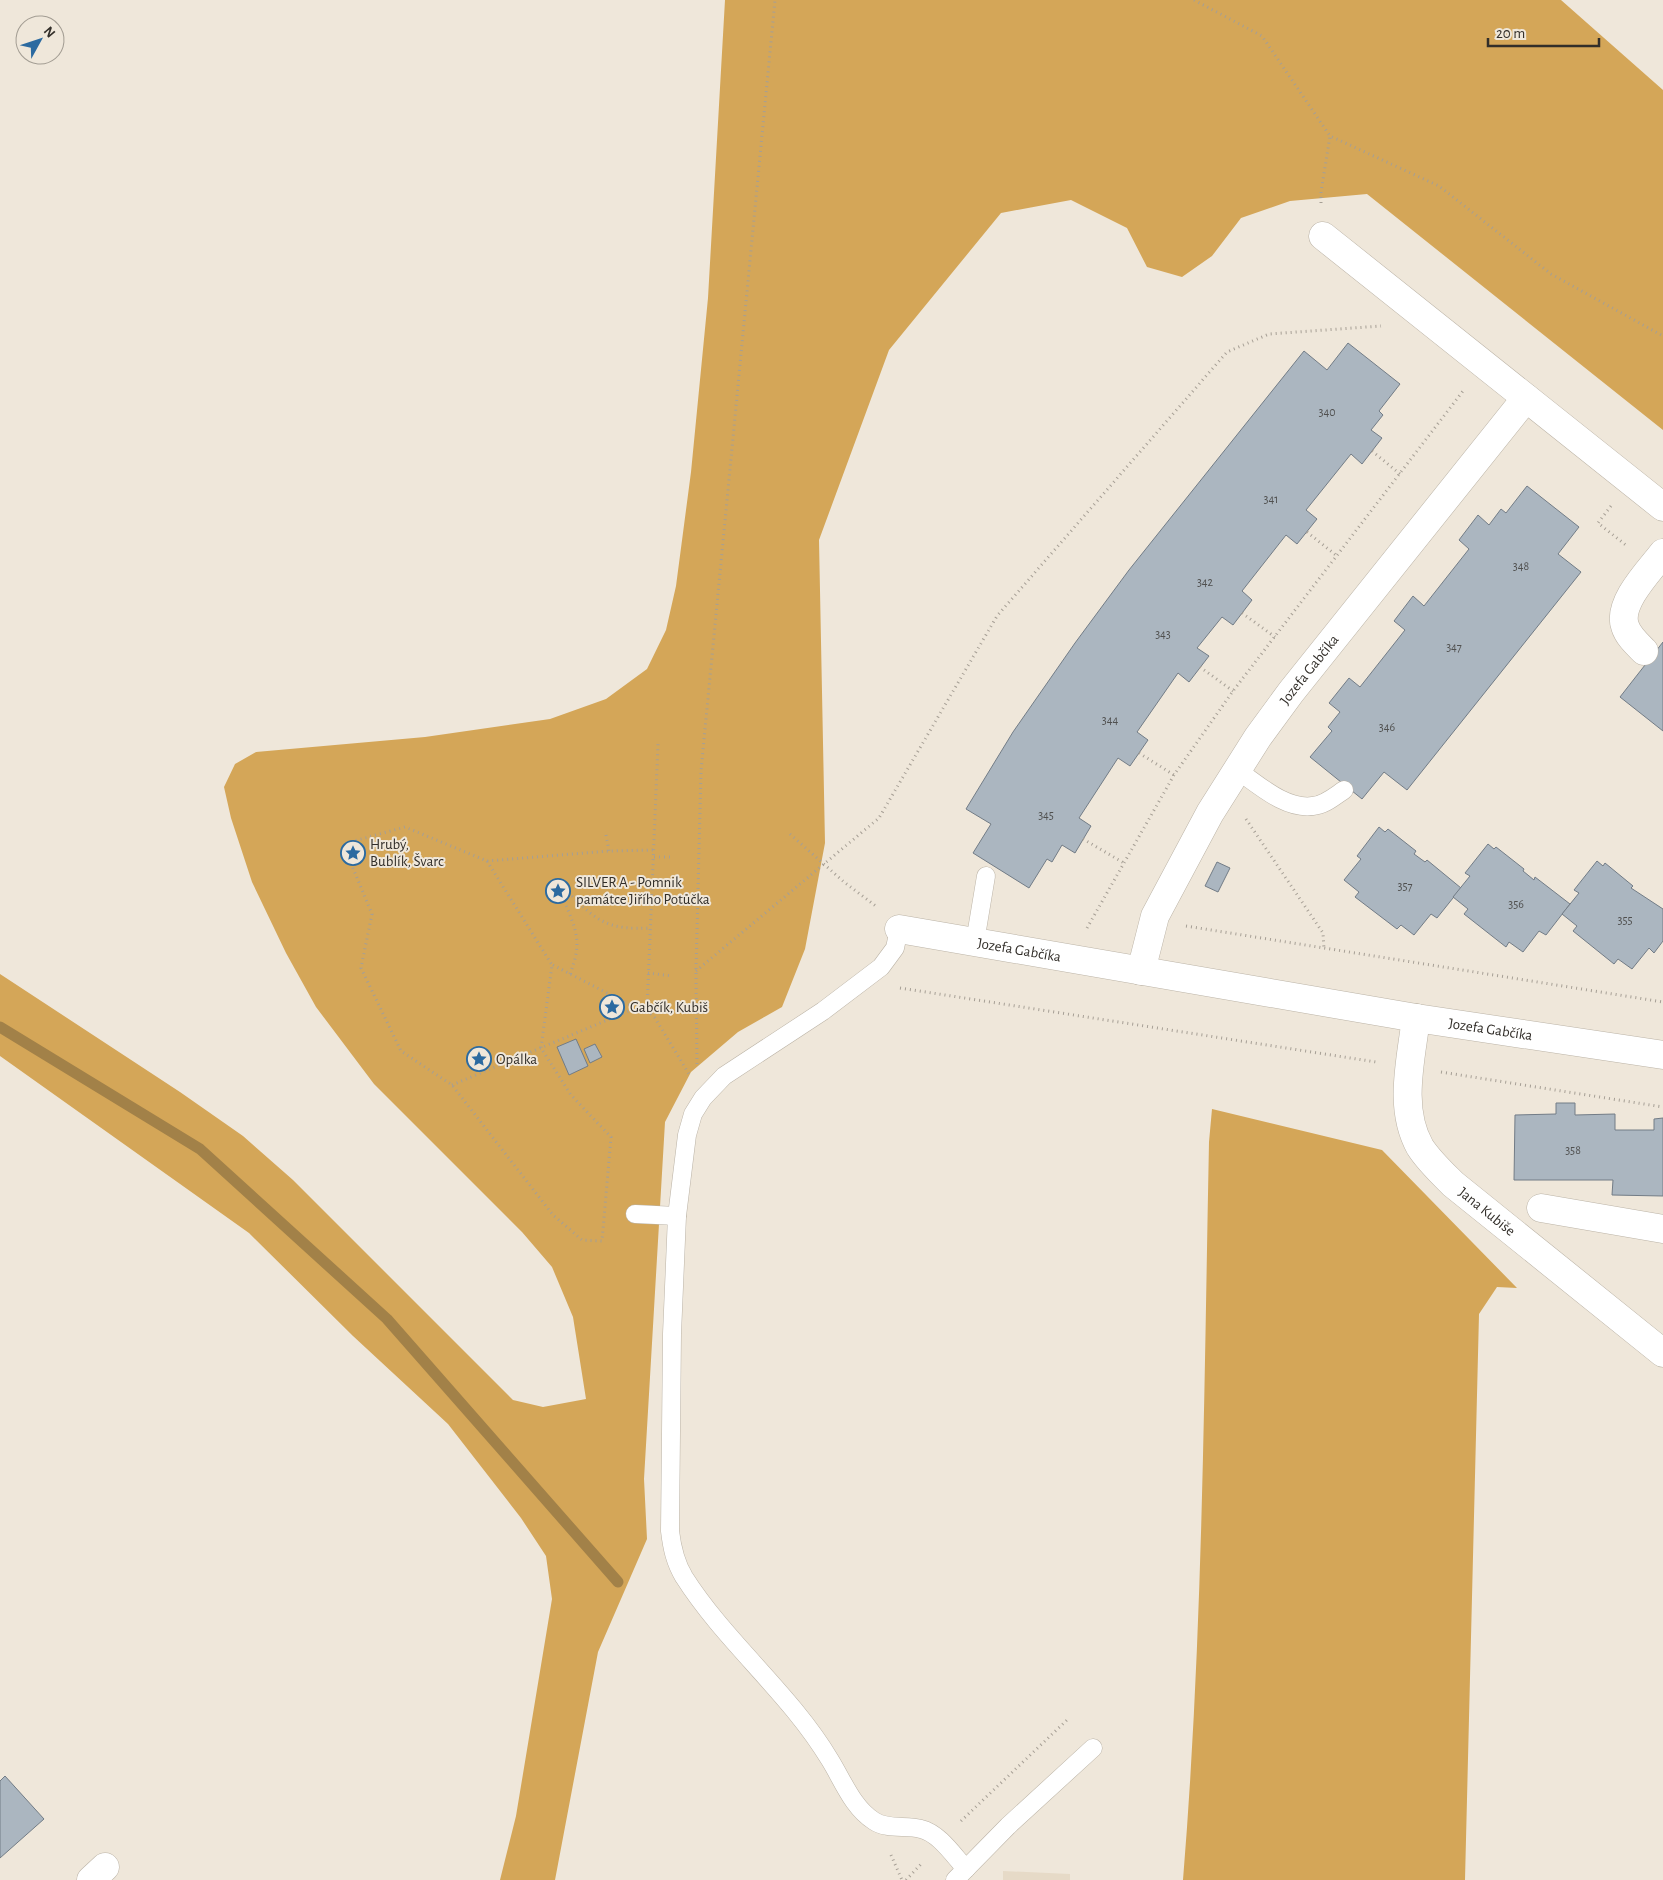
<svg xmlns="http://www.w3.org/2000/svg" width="1663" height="1880" font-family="'Alegreya Sans',sans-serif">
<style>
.built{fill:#e6dac7}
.forest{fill:#d4a658}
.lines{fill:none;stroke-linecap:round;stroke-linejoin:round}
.stream{stroke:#a28148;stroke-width:11}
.building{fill:#abb6c0;stroke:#727c86}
.service-casing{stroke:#bbb3a6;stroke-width:19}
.minor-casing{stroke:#bbb3a6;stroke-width:29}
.path{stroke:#a69f95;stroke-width:3;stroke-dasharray:1 4;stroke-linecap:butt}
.service{stroke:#fff;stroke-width:18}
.minor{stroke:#fff;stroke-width:28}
.labels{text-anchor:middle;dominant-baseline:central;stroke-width:4;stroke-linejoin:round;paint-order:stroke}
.number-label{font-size:12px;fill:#50504f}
.street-label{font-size:15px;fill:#322e29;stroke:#efe7da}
.poi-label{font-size:15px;fill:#322e29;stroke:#efe7da;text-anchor:start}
</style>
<rect width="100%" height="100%" fill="#efe7da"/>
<path class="built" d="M 1003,1871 L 1070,1874 L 1070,1880 L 1003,1880 Z"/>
<g class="forest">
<path d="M 725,0 L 1561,0 L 1663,90 L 1663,430 L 1367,194 L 1290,201 L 1241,218 L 1212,256 L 1182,277 L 1147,267 L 1127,228 L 1071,200 L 1001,213 L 889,350 L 819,540 L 825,843 L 805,949 L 782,1007 L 738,1032 L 691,1072 L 665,1122 L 644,1479 L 647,1539 L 598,1652 L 555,1880 L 500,1880 L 516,1816 L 552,1599 L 546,1556 L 521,1518 L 448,1424 L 353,1336 L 249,1233 L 0,1056 L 0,974 L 180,1092 L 243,1136 L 293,1180 L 513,1400 L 543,1407 L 586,1399 L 573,1317 L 552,1267 L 522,1232 L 374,1084 L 316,1007 L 286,953 L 252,882 L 231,818 L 224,787 L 235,764 L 256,752 L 425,737 L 550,719 L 606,699 L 647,669 L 666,630 L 676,586 L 691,472 L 708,298 Z"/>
<path d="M 1212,1109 L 1382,1150 L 1517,1288 L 1497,1287 L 1479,1314 L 1465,1880 L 1183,1880 C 1203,1635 1204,1388 1209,1142 Z"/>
</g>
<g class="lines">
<path class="stream" d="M 0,1027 L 200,1149 L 387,1319 L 618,1582"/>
</g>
<g class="building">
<path d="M 1348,343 L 1400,384 L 1379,411 L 1383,415 L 1371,430 L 1382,438 L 1362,464 L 1351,454 L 1306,510 L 1317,519 L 1297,544 L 1286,535 L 1242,591 L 1252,600 L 1233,625 L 1222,617 L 1197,648 L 1209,656 L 1189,682 L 1178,673 L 1137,732 L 1148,740 L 1130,766 L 1118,758 L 1079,818 L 1091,826 L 1075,853 L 1062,845 L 1052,862 L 1047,859 L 1029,888 L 973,853 L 991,824 L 966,809 L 1013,732 L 1075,643 L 1129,570 L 1304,351 L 1327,370 Z"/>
<path d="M 1527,486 L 1579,527 L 1558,554 L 1581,572 L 1407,790 L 1384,772 L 1362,799 L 1310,757 L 1332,731 L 1328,727 L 1340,712 L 1329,703 L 1349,678 L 1360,687 L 1405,630 L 1394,621 L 1413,596 L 1424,606 L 1469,549 L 1459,540 L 1478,515 L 1489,525 L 1501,509 L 1506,513 Z"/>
<path d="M 1663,642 L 1663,731 L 1620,697 Z"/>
<path d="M 1379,827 L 1385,832 L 1388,829 L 1416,851 L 1414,854 L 1425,862 L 1427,860 L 1461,888 L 1437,918 L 1431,914 L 1414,935 L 1401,925 L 1397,929 L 1355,897 L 1359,892 L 1344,880 L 1361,859 L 1357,856 Z"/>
<path d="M 1488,844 L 1494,849 L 1496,847 L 1524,869 L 1523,871 L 1534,880 L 1535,877 L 1570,904 L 1546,935 L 1539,931 L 1523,952 L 1509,942 L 1506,947 L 1464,914 L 1468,909 L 1453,897 L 1470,876 L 1465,873 Z"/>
<path d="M 1597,861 L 1603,866 L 1605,863 L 1633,886 L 1631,888 L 1663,909 L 1663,941 L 1654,953 L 1649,948 L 1632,969 L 1618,959 L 1614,964 L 1573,931 L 1577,926 L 1562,914 L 1579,893 L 1574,890 Z"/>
<path d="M 1217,862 L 1230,868 L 1218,892 L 1205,886 Z"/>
<path d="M 576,1039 L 588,1066 L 569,1075 L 557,1047 Z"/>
<path d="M 595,1044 L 602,1057 L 590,1063 L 584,1049 Z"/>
<path d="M 1556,1103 L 1575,1103 L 1575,1115 L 1615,1114 L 1615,1130 L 1654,1130 L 1654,1119 L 1663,1118 L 1663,1196 L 1612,1195 L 1613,1180 L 1514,1180 L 1515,1115 L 1556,1114 Z"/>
<path d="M 5,1776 L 44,1819 L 0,1858 L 0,1781 Z"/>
</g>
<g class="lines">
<defs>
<g id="service">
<path d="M 1237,770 C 1258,784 1285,810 1313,806 C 1325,805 1335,796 1344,790"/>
<path d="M 899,929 L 895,948 L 881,967 L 823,1011 L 724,1076 L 703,1098 L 693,1114 L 687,1135 L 677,1216 L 672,1334 L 670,1531 C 672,1548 675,1562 684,1577 C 726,1643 790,1693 830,1760 C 843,1781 853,1808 874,1821 C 887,1830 906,1825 921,1829 C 939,1833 954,1856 966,1869"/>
<path d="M 975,942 L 986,876"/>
<path d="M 635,1214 L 677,1216"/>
<path d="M 955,1880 L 1008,1826 L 1093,1748"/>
</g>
<g id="minor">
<path d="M 1323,236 L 1663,507"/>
<path d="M 1644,651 C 1637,644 1628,636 1625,626 C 1617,603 1650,570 1663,553"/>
<path id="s1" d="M 899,929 L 1416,1018 L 1663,1055"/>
<path id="s2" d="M 1141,971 L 1155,916 L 1210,813 L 1258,737 L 1291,692 L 1526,398"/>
<path id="s3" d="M 1416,1018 C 1411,1060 1398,1108 1420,1147 C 1429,1161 1442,1173 1453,1184 L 1663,1353"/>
<path d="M 1541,1208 L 1663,1229"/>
<path d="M 91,1880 L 105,1867"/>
</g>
</defs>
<use href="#service" class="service-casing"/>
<use href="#minor" class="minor-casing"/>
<g class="path">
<path d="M 1194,0 L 1262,36 L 1330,136 L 1439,186 L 1551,274 L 1663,336"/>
<path d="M 1321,203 L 1321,192 L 1330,136"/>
<path d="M 1372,451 L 1400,474"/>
<path d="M 1611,506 L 1598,523 L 1627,546"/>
<path d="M 1307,532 L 1337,556"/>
<path d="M 1242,613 L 1275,637"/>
<path d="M 1200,667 L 1233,691"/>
<path d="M 1139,753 L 1174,775"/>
<path d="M 1246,819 L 1323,933 L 1324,950"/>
<path d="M 790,834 L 844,882 L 877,907"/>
<path d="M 606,835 L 609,851"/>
<path d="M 1083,839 L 1124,863"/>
<path d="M 654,857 L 673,857"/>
<path d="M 487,861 L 552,965 L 541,1048 L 571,1095 L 611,1137 L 602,1241 L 582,1240 L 553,1215 L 452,1085 L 401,1051 L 361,968 L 372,914 L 343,844 L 405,827 L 487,861 L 609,851 L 654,850"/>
<path d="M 1186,926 L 1663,1002"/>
<path d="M 1087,928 L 1174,775 L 1233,691 L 1463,391"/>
<path d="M 553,965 L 636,1008 L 647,1010 L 655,1018 L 689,1074"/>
<path d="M 696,971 L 879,818 L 997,616 L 1227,352 L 1269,334 L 1381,326"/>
<path d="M 648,973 L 672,976"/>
<path d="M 570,974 C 583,941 576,930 563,898 L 570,894 C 598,923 610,930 651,928"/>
<path d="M 900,988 L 1376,1062"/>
<path d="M 647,1010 L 658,744"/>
<path d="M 697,1064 L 696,971 L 701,771 L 775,0"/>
<path d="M 1441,1072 L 1663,1107"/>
<path d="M 452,1085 L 636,1008"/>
<path d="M 961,1821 L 1067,1720"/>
<path d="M 891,1855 L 902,1880"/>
<path d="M 906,1880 L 923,1862"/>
</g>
<use href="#service" class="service"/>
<use href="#minor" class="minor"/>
</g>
<defs>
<symbol id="sight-ring" viewBox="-11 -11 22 22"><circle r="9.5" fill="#efe7da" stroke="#2b6aa0" stroke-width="1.5"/><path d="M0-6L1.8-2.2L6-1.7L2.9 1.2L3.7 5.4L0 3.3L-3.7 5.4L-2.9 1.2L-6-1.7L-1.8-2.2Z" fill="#2b6aa0"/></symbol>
</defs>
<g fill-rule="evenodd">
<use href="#sight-ring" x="339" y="839" width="28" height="28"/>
<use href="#sight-ring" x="544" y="877" width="28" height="28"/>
<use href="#sight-ring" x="598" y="993" width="28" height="28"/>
<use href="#sight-ring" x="465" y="1045" width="28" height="28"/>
</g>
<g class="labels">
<g class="number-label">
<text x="1327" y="412">340</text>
<text x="1271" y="499">341</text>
<text x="1521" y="566">348</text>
<text x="1205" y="582">342</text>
<text x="1163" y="634">343</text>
<text x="1454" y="647">347</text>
<text x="1110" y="720">344</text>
<text x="1387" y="727">346</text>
<text x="1046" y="815">345</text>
<text x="1405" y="886">357</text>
<text x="1516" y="904">356</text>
<text x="1625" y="920">355</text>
<text x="1573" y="1150">358</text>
</g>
<g class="street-label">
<text stroke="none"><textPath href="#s2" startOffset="348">Jozefa Gabčíka</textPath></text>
<text stroke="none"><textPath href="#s1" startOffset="122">Jozefa Gabčíka</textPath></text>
<text stroke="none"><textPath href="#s1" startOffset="600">Jozefa Gabčíka</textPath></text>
<text stroke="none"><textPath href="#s3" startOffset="225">Jana Kubiše</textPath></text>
</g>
<g class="poi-label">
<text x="370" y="844">Hrubý,<tspan x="370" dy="17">Bublík, Švarc</tspan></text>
<text x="576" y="882">SILVER A - Pomnik<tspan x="576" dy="17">památce Jiřího Potůčka</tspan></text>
<text x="630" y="1007">Gabčík, Kubiš</text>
<text x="496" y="1059">Opálka</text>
</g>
</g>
<g transform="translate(40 40) rotate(50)"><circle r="24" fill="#efe7da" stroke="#a39d93"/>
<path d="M0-4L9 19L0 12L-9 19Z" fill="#2b6aa0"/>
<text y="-8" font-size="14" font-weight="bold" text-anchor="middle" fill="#322e29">N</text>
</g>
<path d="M1488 38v8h111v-8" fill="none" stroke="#322e29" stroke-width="2.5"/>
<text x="1496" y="38" font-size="15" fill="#322e29" stroke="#efe7da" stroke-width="4" paint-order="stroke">20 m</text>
</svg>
